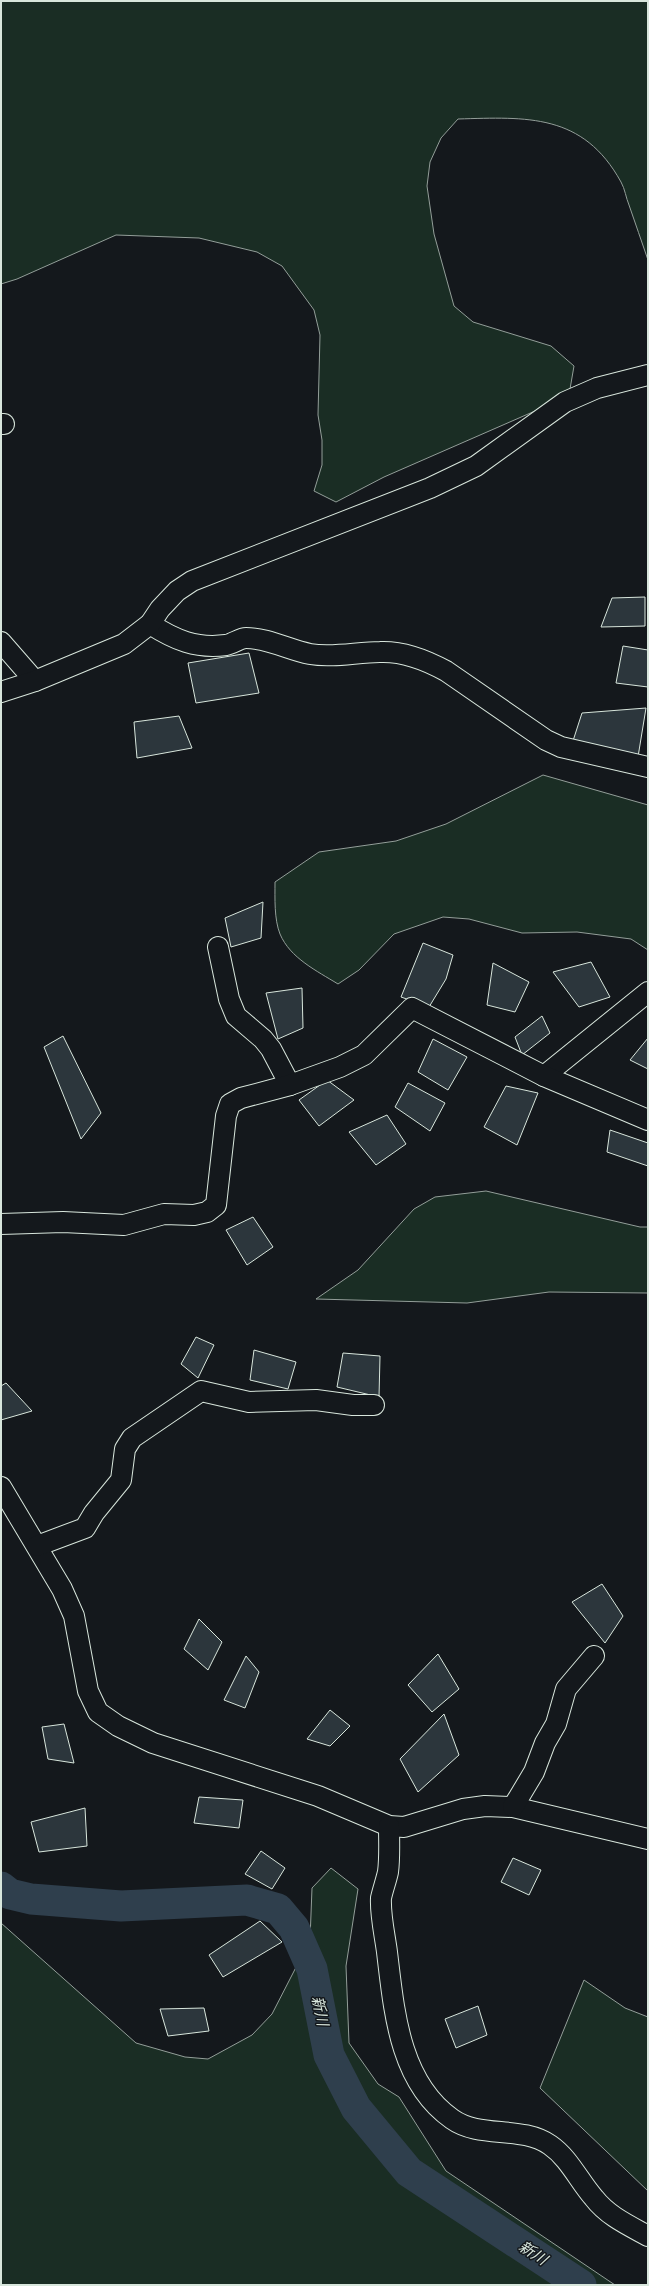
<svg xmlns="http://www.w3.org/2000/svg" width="649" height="2286" font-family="Raleway,'Noto Sans JP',sans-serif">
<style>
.green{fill:#1a2d24;stroke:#939e99}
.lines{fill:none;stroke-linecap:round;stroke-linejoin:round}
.river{stroke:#2f3f4d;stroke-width:31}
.building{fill:#2c363c;stroke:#d8e6dc}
.minor-casing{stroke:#d8e6dc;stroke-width:22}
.minor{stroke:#14181c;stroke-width:20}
.labels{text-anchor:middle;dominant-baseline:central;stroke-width:3;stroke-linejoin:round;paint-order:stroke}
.water-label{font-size:15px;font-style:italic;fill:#d8e6dc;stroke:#14181c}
</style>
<rect width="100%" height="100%" fill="#14181c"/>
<g class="green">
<path d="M 1,1 L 648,1 L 648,260 C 642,242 635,223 629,205 C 626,198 625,189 621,182 C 583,113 527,117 458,119 L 441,138 L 430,162 L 427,186 L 434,234 L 454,306 L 473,322 L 551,346 L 574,366 L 570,389 L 551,404 L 384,477 L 336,502 L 314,491 L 322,465 L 322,440 L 318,415 L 320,335 L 314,310 L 282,266 L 257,252 L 199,238 L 116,235 L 17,279 L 1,284 Z"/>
<path d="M 543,775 L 648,805 L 648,950 L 631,939 L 577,932 L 522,933 L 469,919 L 443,917 L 394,934 L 359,970 L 338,984 C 317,971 290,958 280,934 C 274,919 275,898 275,882 L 319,852 L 396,841 L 446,824 Z"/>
<path d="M 486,1191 L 640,1227 L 648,1227 L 648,1293 L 549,1292 L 467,1303 L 316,1299 L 358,1270 L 414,1209 L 435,1197 Z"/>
<path d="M 331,1868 L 358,1889 L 346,1966 L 349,2043 L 378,2084 L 399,2097 L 446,2171 L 615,2285 L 1,2285 L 1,1923 L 136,2043 L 185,2057 L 208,2059 L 252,2035 L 272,2014 L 310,1940 L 312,1888 Z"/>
<path d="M 584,1980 L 625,2008 L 648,2017 L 648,2191 L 540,2088 Z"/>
</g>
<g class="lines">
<path class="river" d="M 1,1887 L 10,1894 L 31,1899 L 121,1906 L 247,1900 L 278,1909 L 294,1928 L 312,1969 L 329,2055 L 356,2108 L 409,2172 L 581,2285"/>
</g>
<g class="building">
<path d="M 645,597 L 645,626 L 601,627 L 612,598 Z"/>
<path d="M 623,646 L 648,650 L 648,687 L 616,683 Z"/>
<path d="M 249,653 L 259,693 L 196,703 L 188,663 Z"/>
<path d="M 646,708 L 637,763 L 571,747 L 582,713 Z"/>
<path d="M 179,716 L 192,748 L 137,758 L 134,722 Z"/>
<path d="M 263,902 L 261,938 L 231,947 L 225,918 Z"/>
<path d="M 423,943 L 453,955 L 446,979 L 429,1007 L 401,997 Z"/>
<path d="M 591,962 L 610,997 L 579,1007 L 553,972 Z"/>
<path d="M 493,963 L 529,982 L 515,1012 L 487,1005 Z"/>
<path d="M 302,988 L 303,1028 L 278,1039 L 266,993 Z"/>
<path d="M 542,1016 L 550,1033 L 522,1055 L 515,1037 Z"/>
<path d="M 63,1036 L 101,1113 L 81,1139 L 44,1047 Z"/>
<path d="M 648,1038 L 648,1069 L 630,1060 Z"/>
<path d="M 433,1039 L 467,1057 L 448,1090 L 418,1072 Z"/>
<path d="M 327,1080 L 354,1100 L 319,1126 L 299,1100 Z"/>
<path d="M 408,1083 L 445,1103 L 430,1131 L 395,1107 Z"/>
<path d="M 506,1086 L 538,1093 L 517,1145 L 484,1127 Z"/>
<path d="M 387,1115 L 406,1144 L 376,1165 L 349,1132 Z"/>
<path d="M 610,1130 L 648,1143 L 648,1166 L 607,1152 Z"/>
<path d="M 253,1217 L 273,1247 L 247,1265 L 226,1230 Z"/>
<path d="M 196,1337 L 214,1345 L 198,1378 L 181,1364 Z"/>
<path d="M 254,1350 L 296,1362 L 288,1389 L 250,1380 Z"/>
<path d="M 343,1353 L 380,1356 L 379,1397 L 337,1387 Z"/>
<path d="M 6,1383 L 32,1411 L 1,1420 L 1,1386 Z"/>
<path d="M 602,1584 L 623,1616 L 605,1643 L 572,1602 Z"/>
<path d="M 199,1619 L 222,1642 L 208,1670 L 184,1649 Z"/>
<path d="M 438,1654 L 459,1689 L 432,1712 L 408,1685 Z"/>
<path d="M 246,1656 L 259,1672 L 245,1708 L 224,1700 Z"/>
<path d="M 330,1710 L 350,1726 L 330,1746 L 307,1739 Z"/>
<path d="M 444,1714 L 459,1755 L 418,1792 L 400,1759 Z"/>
<path d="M 64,1724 L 74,1763 L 48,1759 L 42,1727 Z"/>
<path d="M 199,1797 L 243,1800 L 239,1828 L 194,1823 Z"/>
<path d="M 85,1808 L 87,1846 L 39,1852 L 31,1822 Z"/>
<path d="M 261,1851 L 285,1868 L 272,1889 L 245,1874 Z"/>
<path d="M 513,1858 L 541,1870 L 529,1895 L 501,1882 Z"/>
<path d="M 260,1921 L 282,1942 L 223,1977 L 209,1955 Z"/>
<path d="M 478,2006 L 487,2035 L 456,2048 L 445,2019 Z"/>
<path d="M 204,2008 L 209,2031 L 168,2036 L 160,2009 Z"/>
</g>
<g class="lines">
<defs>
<g id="minor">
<path d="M 1,424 L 4,424"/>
<path d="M 150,624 C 175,640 196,649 226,645 C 233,644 240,638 246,638 C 268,638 289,650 310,654 C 333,658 357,652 380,652 C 403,651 426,660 446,671 L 546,740 L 561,747 L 648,767"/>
<path d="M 1,642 L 35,681"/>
<path d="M 1,692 L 35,681 L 124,644 L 150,624 L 160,609 L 177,591 L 192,581 L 430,488 L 476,466 L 565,402 L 597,388 L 648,375"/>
<path d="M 218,947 L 229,999 L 236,1016 L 263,1039 L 271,1049 L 290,1085"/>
<path d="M 544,1076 L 648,992"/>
<path d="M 1,1224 L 63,1222 L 124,1225 L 164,1214 L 194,1215 L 207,1212 L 216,1205 L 226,1116 L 230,1104 L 241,1098 L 290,1085 L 340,1067 L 364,1055 L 412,1008 L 544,1076 L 648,1120"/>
<path d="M 1,1487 L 62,1589 L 74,1616 L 88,1691 L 98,1712 L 118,1726 L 153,1743 L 318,1796 L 389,1826 L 404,1827 L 463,1809 L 485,1806 L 513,1807 L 648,1839"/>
<path d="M 37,1546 L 85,1528 L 94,1513 L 121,1480 L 125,1449 L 132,1438 L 201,1391 L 249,1402 L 316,1400 L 353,1405 L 374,1405"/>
<path d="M 513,1807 L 534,1772 L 545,1743 L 556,1724 L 566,1689 L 594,1656"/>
<path d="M 389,1826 C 389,1841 390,1857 388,1872 C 386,1881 383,1889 381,1898 C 380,1915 385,1936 387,1952 C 394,2010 399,2082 452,2119 C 480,2139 521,2125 550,2145 C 569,2158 579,2181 594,2198 C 608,2216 628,2225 648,2236"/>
</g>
</defs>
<use href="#minor" class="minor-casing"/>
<use href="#minor" class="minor"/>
</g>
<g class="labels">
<g class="water-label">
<text transform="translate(320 2011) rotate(78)">新川</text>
<text transform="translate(533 2253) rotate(33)">新川</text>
</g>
</g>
<rect width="649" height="2286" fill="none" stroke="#d8e6dc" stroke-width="4"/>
</svg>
